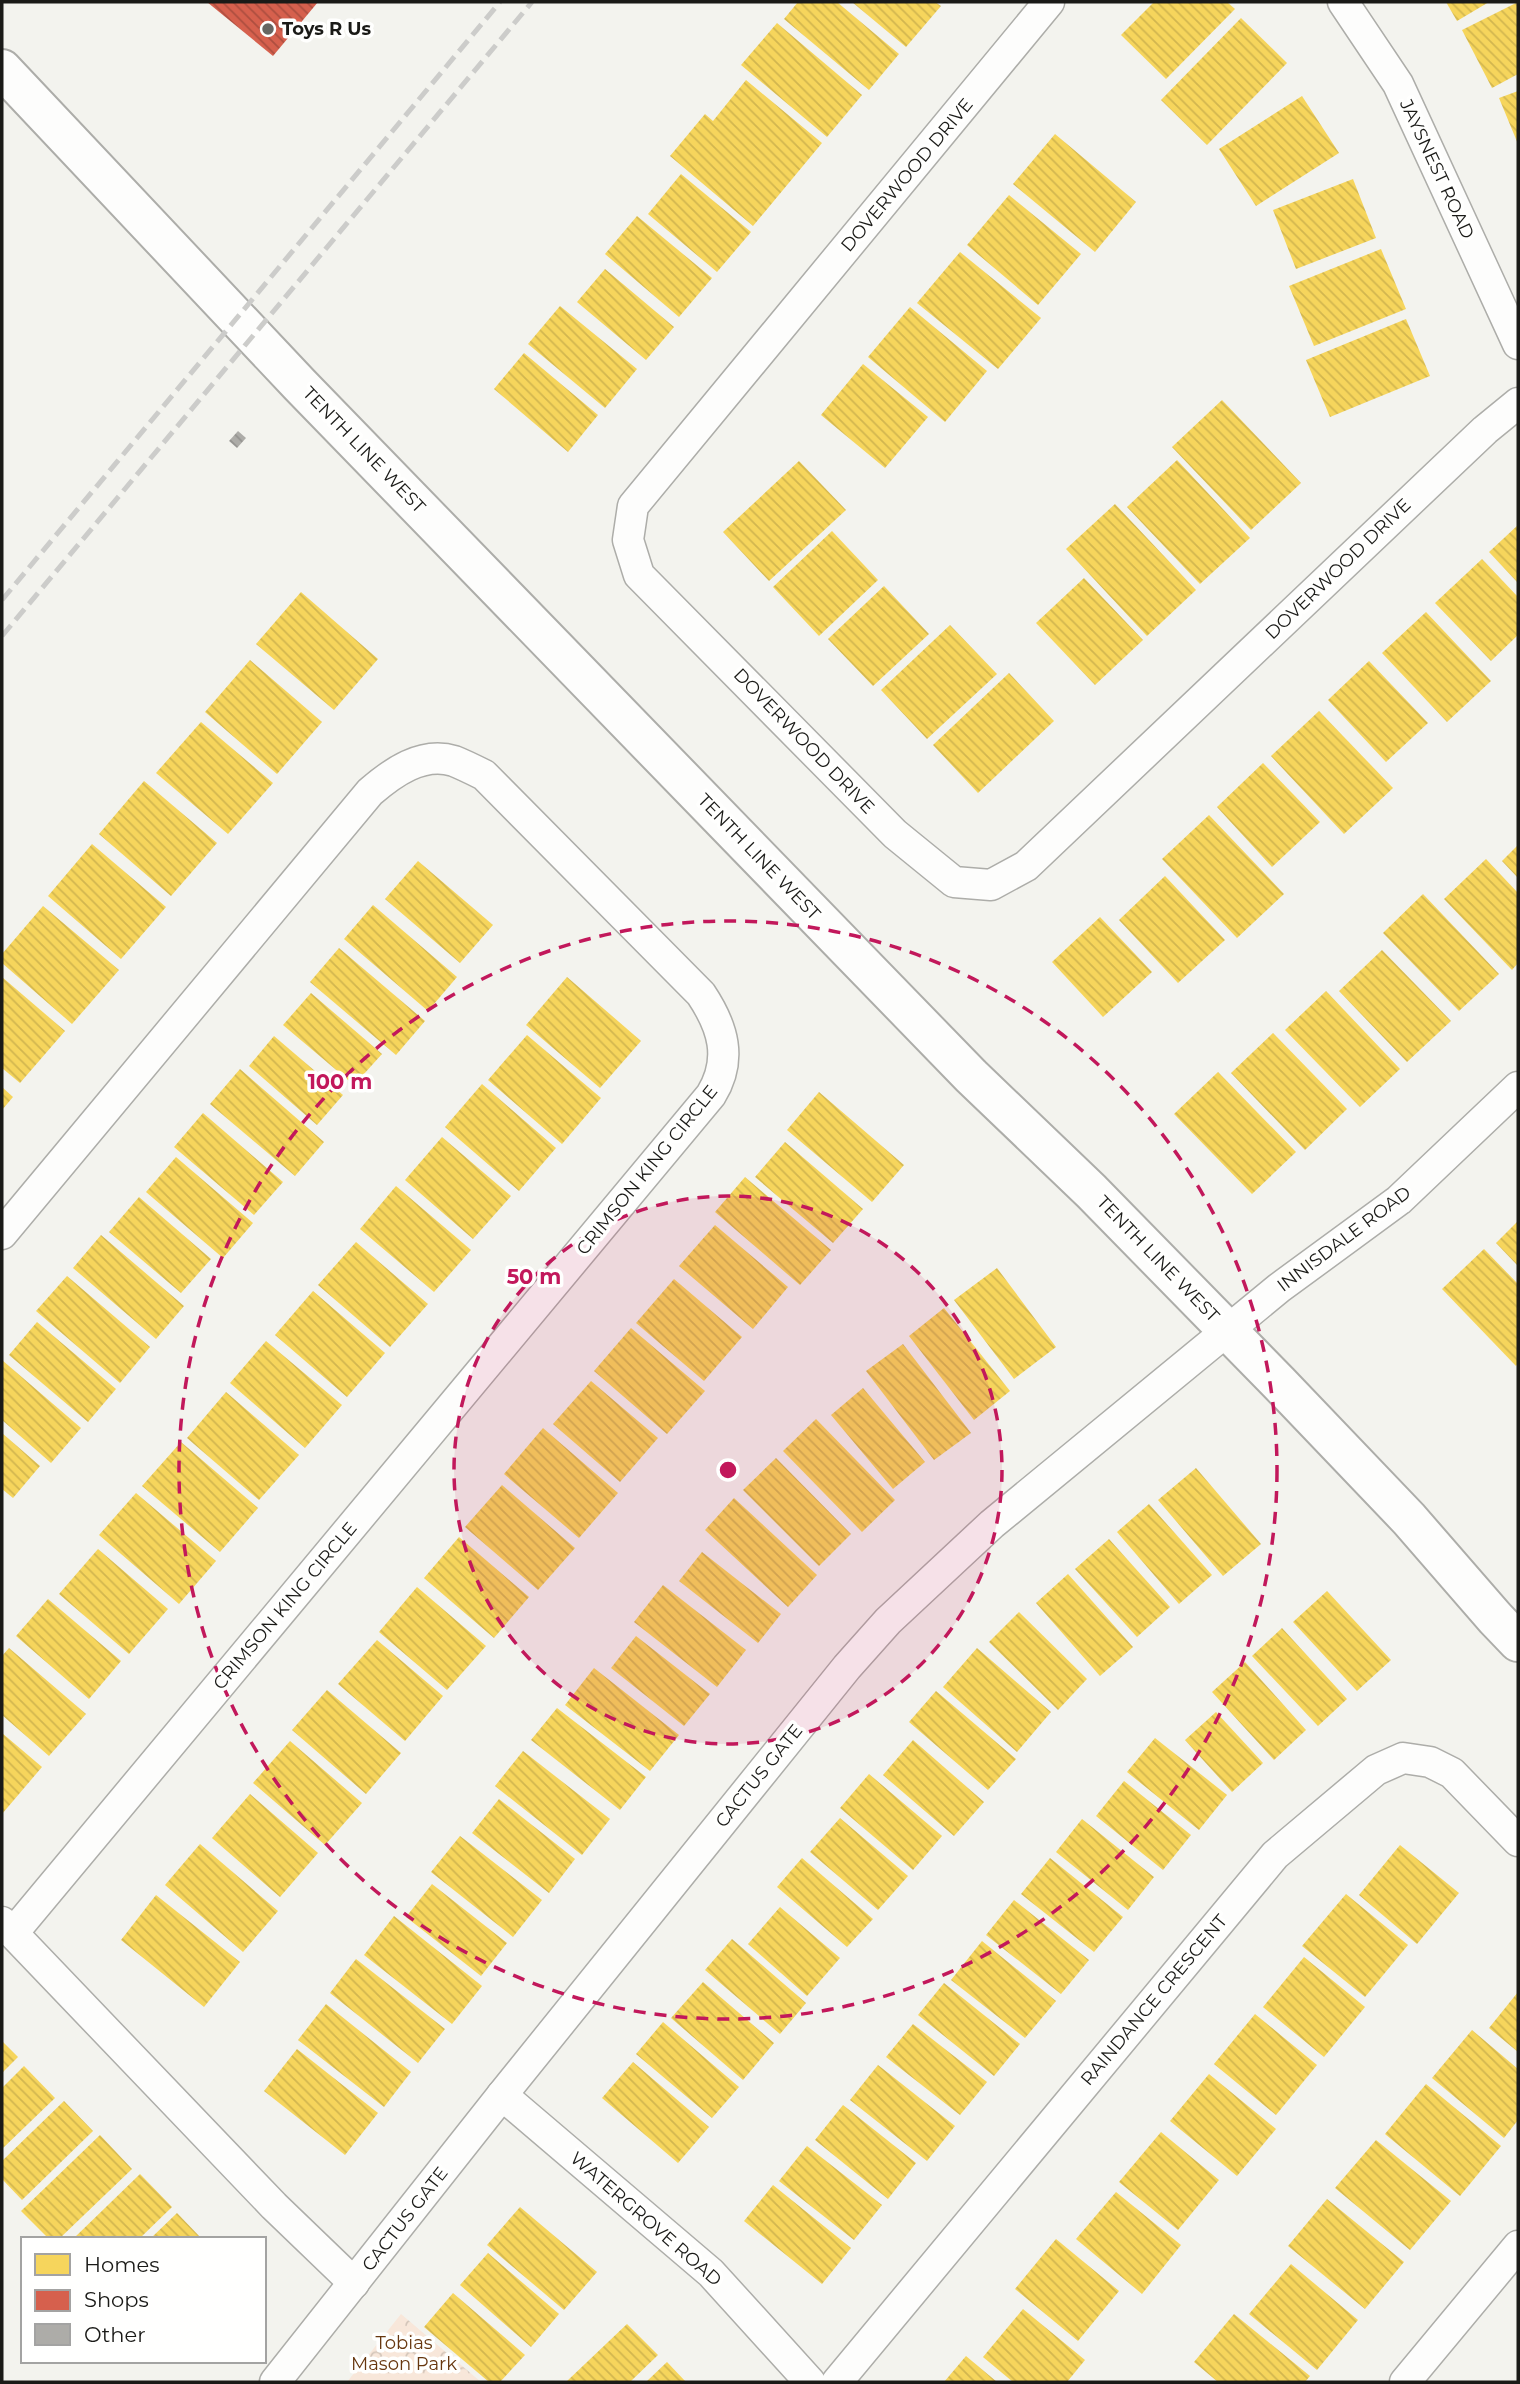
<svg xmlns="http://www.w3.org/2000/svg" width="1520" height="2384" font-family="Montserrat,sans-serif">
<style>
.park{fill:url(#park-crowns)}
.homes{fill:url(#homes-back-hatch)}
.shops{fill:url(#shops-back-hatch)}
.building{fill:url(#building-back-hatch)}
.lines{fill:none;stroke-linecap:round;stroke-linejoin:round}
.street-casing{stroke:#adada9;stroke-width:33}
.secondary-casing{stroke:#adada9;stroke-width:42}
.street{stroke:#fdfdfc;stroke-width:30}
.secondary{stroke:#fdfdfc;stroke-width:38}
.rail{stroke:#ccccca;stroke-width:5;stroke-dasharray:14 7;stroke-linecap:butt}
.ring{fill:none;stroke:#c2185b;stroke-width:3.5;stroke-dasharray:12 9}
.poi-dot{fill:#666662;stroke:#fffffe;stroke-width:2.5}
.labels{text-anchor:middle;dominant-baseline:central;stroke-width:7;stroke-linejoin:round;paint-order:stroke}
.poi-label{font-size:18px;font-weight:bold;fill:#1a1a17;stroke:#fffffe;text-anchor:start}
.street-label{font-size:18px;fill:#1a1a17;stroke:#fffffe}
.park-label{font-size:18px;fill:#67370f;stroke:#fffffe}
.centre{fill:#c2185b;stroke:#fffffe;stroke-width:3.5}
.ring-label{font-size:21px;text-anchor:middle;font-weight:bold;fill:#c2185b;stroke:#fffffe;stroke-width:7;stroke-linejoin:round;paint-order:stroke}
</style>
<defs>
<pattern id="park-crowns" width="20" height="18" patternUnits="userSpaceOnUse" patternTransform="scale(1.75)"><rect width="20" height="18" fill="#f8e7da"/><path d="M2 6a3 3 0 1 1 6 0M12 15a3 3 0 1 1 6 0" fill="none" stroke="#d4c6ba"/></pattern>
<pattern id="homes-back-hatch" width="6" height="6" patternUnits="userSpaceOnUse" patternTransform="scale(1.75)"><rect width="6" height="6" fill="#f6d55c"/><path d="M-1 5l2 2M0 0l6 6M5-1l2 2" fill="none" stroke="#d2b64f"/></pattern>
<pattern id="shops-back-hatch" width="6" height="6" patternUnits="userSpaceOnUse" patternTransform="scale(1.75)"><rect width="6" height="6" fill="#d6604d"/><path d="M-1 5l2 2M0 0l6 6M5-1l2 2" fill="none" stroke="#ad4e3f"/></pattern>
<pattern id="building-back-hatch" width="6" height="6" patternUnits="userSpaceOnUse" patternTransform="scale(1.75)"><rect width="6" height="6" fill="#adaca8"/><path d="M-1 5l2 2M0 0l6 6M5-1l2 2" fill="none" stroke="#949390"/></pattern>
</defs>
<rect width="100%" height="100%" fill="#f3f3ee"/>
<path class="park" d="M 401,2314 L 481,2382 L 347,2382 Z"/>
<g class="homes">
<path d="M 798,2 L 837,2 L 899,54 L 869,90 L 784,19 Z"/>
<path d="M 852,2 L 935,2 L 941,6 L 906,47 Z"/>
<path d="M 1154,2 L 1227,2 L 1235,9 L 1166,79 L 1121,35 Z"/>
<path d="M 1446,2 L 1489,2 L 1457,21 Z"/>
<path d="M 1518,2 L 1518,74 L 1492,88 L 1462,30 Z"/>
<path d="M 1241,18 L 1287,63 L 1207,145 L 1161,100 Z"/>
<path d="M 777,23 L 862,95 L 827,137 L 741,65 Z"/>
<path d="M 746,80 L 822,143 L 753,226 L 670,156 L 705,114 L 713,121 Z"/>
<path d="M 1518,91 L 1518,144 L 1499,98 Z"/>
<path d="M 1302,96 L 1339,153 L 1256,206 L 1219,149 Z"/>
<path d="M 1055,134 L 1136,202 L 1095,252 L 1013,184 Z"/>
<path d="M 681,174 L 751,232 L 717,272 L 648,214 Z"/>
<path d="M 1353,179 L 1376,238 L 1296,269 L 1273,210 Z"/>
<path d="M 1009,195 L 1081,254 L 1038,305 L 967,245 Z"/>
<path d="M 637,216 L 712,278 L 679,317 L 605,254 Z"/>
<path d="M 1381,249 L 1406,309 L 1314,346 L 1289,286 Z"/>
<path d="M 960,252 L 1041,318 L 998,369 L 917,303 Z"/>
<path d="M 605,269 L 674,327 L 646,360 L 577,302 Z"/>
<path d="M 560,306 L 637,369 L 605,408 L 528,344 Z"/>
<path d="M 910,307 L 987,371 L 945,422 L 868,357 Z"/>
<path d="M 1406,319 L 1430,376 L 1330,417 L 1306,360 Z"/>
<path d="M 524,353 L 598,415 L 568,452 L 494,389 Z"/>
<path d="M 863,364 L 928,417 L 885,468 L 821,415 Z"/>
<path d="M 1222,400 L 1301,483 L 1251,530 L 1172,447 Z"/>
<path d="M 1177,460 L 1250,538 L 1200,584 L 1127,507 Z"/>
<path d="M 799,461 L 846,510 L 769,581 L 723,532 Z"/>
<path d="M 1115,504 L 1196,590 L 1147,636 L 1066,549 Z"/>
<path d="M 1518,525 L 1518,583 L 1489,552 Z"/>
<path d="M 832,531 L 878,580 L 819,636 L 773,587 Z"/>
<path d="M 1482,559 L 1518,597 L 1518,635 L 1491,661 L 1435,603 Z"/>
<path d="M 1084,578 L 1143,640 L 1095,685 L 1036,623 Z"/>
<path d="M 884,586 L 929,634 L 873,686 L 828,639 Z"/>
<path d="M 301,592 L 378,659 L 334,710 L 256,644 Z"/>
<path d="M 1426,612 L 1491,681 L 1447,722 L 1382,653 Z"/>
<path d="M 950,625 L 997,674 L 927,739 L 881,690 Z"/>
<path d="M 250,660 L 322,722 L 277,774 L 205,712 Z"/>
<path d="M 1369,661 L 1428,723 L 1386,762 L 1328,700 Z"/>
<path d="M 1009,673 L 1054,721 L 978,793 L 933,745 Z"/>
<path d="M 1319,711 L 1393,788 L 1344,834 L 1271,756 Z"/>
<path d="M 201,722 L 273,783 L 228,834 L 156,773 Z"/>
<path d="M 1263,763 L 1320,822 L 1272,867 L 1217,807 Z"/>
<path d="M 144,781 L 217,843 L 171,896 L 99,834 Z"/>
<path d="M 1209,815 L 1284,894 L 1237,938 L 1162,859 Z"/>
<path d="M 92,844 L 166,907 L 121,959 L 48,896 Z"/>
<path d="M 1518,845 L 1518,878 L 1502,861 Z"/>
<path d="M 1486,859 L 1518,893 L 1518,963 L 1512,970 L 1444,899 Z"/>
<path d="M 418,861 L 493,925 L 460,963 L 385,899 Z"/>
<path d="M 1165,876 L 1225,940 L 1178,983 L 1119,920 Z"/>
<path d="M 1423,894 L 1499,974 L 1459,1011 L 1383,933 Z"/>
<path d="M 373,905 L 457,977 L 428,1011 L 344,939 Z"/>
<path d="M 43,906 L 119,970 L 72,1024 L 2,963 L 2,954 Z"/>
<path d="M 1100,917 L 1152,972 L 1103,1017 L 1052,962 Z"/>
<path d="M 339,948 L 425,1021 L 396,1055 L 310,982 Z"/>
<path d="M 1382,950 L 1451,1021 L 1407,1062 L 1339,991 Z"/>
<path d="M 2,977 L 65,1031 L 20,1083 L 2,1068 Z"/>
<path d="M 567,977 L 641,1041 L 600,1088 L 526,1025 Z"/>
<path d="M 1326,991 L 1400,1069 L 1360,1107 L 1285,1030 Z"/>
<path d="M 311,993 L 382,1054 L 354,1085 L 283,1025 Z"/>
<path d="M 1273,1033 L 1347,1109 L 1305,1150 L 1231,1073 Z"/>
<path d="M 527,1035 L 601,1098 L 562,1144 L 488,1080 Z"/>
<path d="M 274,1036 L 343,1095 L 317,1125 L 249,1066 Z"/>
<path d="M 240,1069 L 324,1142 L 295,1176 L 210,1104 Z"/>
<path d="M 1218,1072 L 1296,1152 L 1252,1194 L 1174,1114 Z"/>
<path d="M 482,1084 L 556,1148 L 519,1191 L 445,1127 Z"/>
<path d="M 2,1087 L 13,1097 L 2,1110 Z"/>
<path d="M 819,1092 L 904,1165 L 872,1202 L 787,1130 Z"/>
<path d="M 203,1113 L 283,1182 L 254,1215 L 174,1147 Z"/>
<path d="M 442,1137 L 511,1196 L 473,1239 L 405,1180 Z"/>
<path d="M 785,1142 L 863,1209 L 833,1243 L 755,1177 Z"/>
<path d="M 176,1157 L 253,1223 L 223,1258 L 146,1192 Z"/>
<path d="M 745,1177 L 831,1250 L 800,1285 L 715,1212 Z"/>
<path d="M 396,1186 L 471,1250 L 434,1292 L 360,1229 Z"/>
<path d="M 139,1197 L 211,1259 L 181,1293 L 109,1232 Z"/>
<path d="M 1518,1221 L 1518,1266 L 1496,1243 Z"/>
<path d="M 715,1225 L 788,1287 L 753,1329 L 679,1266 Z"/>
<path d="M 101,1235 L 184,1306 L 156,1339 L 73,1268 Z"/>
<path d="M 356,1242 L 428,1304 L 390,1347 L 318,1285 Z"/>
<path d="M 1484,1249 L 1518,1284 L 1518,1363 L 1516,1366 L 1442,1289 Z"/>
<path d="M 997,1268 L 1056,1347 L 1014,1379 L 954,1300 Z"/>
<path d="M 67,1276 L 150,1347 L 120,1383 L 36,1311 Z"/>
<path d="M 674,1279 L 742,1337 L 704,1381 L 636,1323 Z"/>
<path d="M 313,1291 L 385,1353 L 347,1397 L 275,1335 Z"/>
<path d="M 944,1308 L 1010,1391 L 974,1420 L 909,1336 Z"/>
<path d="M 37,1322 L 116,1389 L 88,1422 L 9,1355 Z"/>
<path d="M 631,1328 L 705,1391 L 667,1434 L 594,1371 Z"/>
<path d="M 266,1341 L 342,1405 L 305,1448 L 230,1383 Z"/>
<path d="M 903,1344 L 971,1433 L 934,1460 L 866,1371 Z"/>
<path d="M 2,1360 L 81,1428 L 51,1463 L 2,1420 Z"/>
<path d="M 591,1381 L 658,1438 L 620,1482 L 553,1424 Z"/>
<path d="M 863,1388 L 925,1462 L 893,1489 L 831,1415 Z"/>
<path d="M 226,1392 L 299,1455 L 259,1500 L 187,1438 Z"/>
<path d="M 816,1419 L 895,1500 L 862,1532 L 783,1451 Z"/>
<path d="M 543,1428 L 618,1493 L 579,1538 L 504,1474 Z"/>
<path d="M 2,1433 L 40,1466 L 13,1498 L 2,1489 Z"/>
<path d="M 181,1442 L 258,1508 L 220,1552 L 142,1486 Z"/>
<path d="M 776,1458 L 851,1534 L 819,1566 L 743,1490 Z"/>
<path d="M 1196,1468 L 1261,1544 L 1223,1576 L 1158,1500 Z"/>
<path d="M 502,1485 L 575,1548 L 538,1590 L 465,1527 Z"/>
<path d="M 136,1493 L 216,1561 L 179,1604 L 99,1535 Z"/>
<path d="M 734,1498 L 817,1575 L 788,1607 L 705,1530 Z"/>
<path d="M 1149,1504 L 1212,1575 L 1179,1604 L 1117,1532 Z"/>
<path d="M 459,1537 L 529,1597 L 494,1638 L 424,1578 Z"/>
<path d="M 1109,1539 L 1170,1607 L 1137,1637 L 1075,1569 Z"/>
<path d="M 98,1549 L 168,1609 L 129,1654 L 59,1594 Z"/>
<path d="M 702,1552 L 781,1614 L 758,1643 L 679,1581 Z"/>
<path d="M 1068,1574 L 1133,1647 L 1100,1676 L 1036,1603 Z"/>
<path d="M 663,1585 L 746,1650 L 717,1687 L 634,1622 Z"/>
<path d="M 417,1587 L 486,1646 L 447,1690 L 379,1632 Z"/>
<path d="M 1327,1591 L 1391,1660 L 1357,1691 L 1293,1622 Z"/>
<path d="M 48,1599 L 121,1661 L 89,1699 L 16,1636 Z"/>
<path d="M 1019,1612 L 1087,1679 L 1058,1710 L 989,1642 Z"/>
<path d="M 1282,1628 L 1347,1699 L 1318,1726 L 1252,1656 Z"/>
<path d="M 636,1636 L 710,1694 L 684,1726 L 611,1668 Z"/>
<path d="M 377,1640 L 443,1696 L 405,1741 L 338,1684 Z"/>
<path d="M 9,1648 L 86,1714 L 49,1756 L 2,1715 L 2,1656 Z"/>
<path d="M 977,1648 L 1051,1712 L 1017,1752 L 943,1687 Z"/>
<path d="M 1245,1662 L 1306,1730 L 1274,1760 L 1212,1692 Z"/>
<path d="M 594,1668 L 679,1735 L 650,1771 L 565,1705 Z"/>
<path d="M 327,1690 L 401,1753 L 366,1794 L 292,1730 Z"/>
<path d="M 936,1691 L 1016,1759 L 988,1790 L 909,1722 Z"/>
<path d="M 557,1708 L 646,1777 L 620,1810 L 531,1740 Z"/>
<path d="M 1216,1712 L 1263,1763 L 1232,1792 L 1185,1740 Z"/>
<path d="M 2,1733 L 42,1767 L 2,1814 Z"/>
<path d="M 1155,1738 L 1227,1795 L 1199,1830 L 1127,1772 Z"/>
<path d="M 913,1740 L 984,1802 L 954,1836 L 883,1775 Z"/>
<path d="M 290,1741 L 362,1803 L 325,1845 L 253,1783 Z"/>
<path d="M 523,1751 L 610,1819 L 582,1855 L 495,1786 Z"/>
<path d="M 869,1774 L 942,1836 L 913,1870 L 840,1808 Z"/>
<path d="M 1124,1781 L 1191,1835 L 1163,1870 L 1096,1816 Z"/>
<path d="M 250,1794 L 318,1853 L 280,1897 L 212,1838 Z"/>
<path d="M 499,1799 L 575,1859 L 549,1893 L 472,1833 Z"/>
<path d="M 840,1818 L 908,1876 L 878,1910 L 810,1852 Z"/>
<path d="M 1082,1819 L 1154,1877 L 1128,1910 L 1056,1852 Z"/>
<path d="M 460,1836 L 542,1900 L 513,1937 L 431,1872 Z"/>
<path d="M 200,1844 L 278,1911 L 243,1952 L 165,1885 Z"/>
<path d="M 1400,1845 L 1459,1893 L 1417,1944 L 1359,1895 Z"/>
<path d="M 802,1858 L 873,1919 L 847,1947 L 777,1887 Z"/>
<path d="M 1050,1858 L 1123,1917 L 1094,1952 L 1021,1894 Z"/>
<path d="M 432,1884 L 507,1943 L 481,1976 L 406,1917 Z"/>
<path d="M 1346,1894 L 1408,1945 L 1365,1997 L 1302,1946 Z"/>
<path d="M 156,1895 L 240,1962 L 204,2007 L 121,1940 Z"/>
<path d="M 1014,1900 L 1089,1960 L 1061,1994 L 986,1935 Z"/>
<path d="M 780,1907 L 840,1958 L 807,1996 L 748,1944 Z"/>
<path d="M 394,1916 L 482,1986 L 452,2024 L 364,1955 Z"/>
<path d="M 732,1939 L 806,2003 L 780,2034 L 705,1970 Z"/>
<path d="M 982,1941 L 1056,2001 L 1025,2038 L 951,1980 Z"/>
<path d="M 1304,1957 L 1365,2007 L 1324,2057 L 1263,2007 Z"/>
<path d="M 356,1959 L 445,2029 L 418,2063 L 330,1993 Z"/>
<path d="M 703,1982 L 774,2043 L 743,2080 L 671,2018 Z"/>
<path d="M 944,1983 L 1020,2044 L 994,2076 L 918,2015 Z"/>
<path d="M 1518,1992 L 1518,2052 L 1489,2028 Z"/>
<path d="M 326,2004 L 411,2072 L 384,2107 L 298,2040 Z"/>
<path d="M 1255,2014 L 1317,2065 L 1276,2115 L 1214,2064 Z"/>
<path d="M 663,2022 L 739,2087 L 712,2118 L 636,2054 Z"/>
<path d="M 913,2024 L 987,2082 L 960,2115 L 886,2057 Z"/>
<path d="M 1472,2030 L 1518,2069 L 1518,2120 L 1504,2138 L 1432,2078 Z"/>
<path d="M 2,2041 L 18,2057 L 2,2073 Z"/>
<path d="M 297,2049 L 378,2113 L 345,2155 L 264,2091 Z"/>
<path d="M 633,2062 L 709,2127 L 678,2163 L 602,2098 Z"/>
<path d="M 878,2065 L 955,2126 L 927,2161 L 850,2100 Z"/>
<path d="M 24,2066 L 55,2098 L 2,2149 L 2,2088 Z"/>
<path d="M 1209,2074 L 1276,2129 L 1237,2176 L 1170,2121 Z"/>
<path d="M 1426,2084 L 1501,2146 L 1460,2196 L 1385,2134 Z"/>
<path d="M 64,2101 L 93,2131 L 22,2200 L 2,2179 L 2,2161 Z"/>
<path d="M 843,2105 L 916,2163 L 888,2199 L 815,2140 Z"/>
<path d="M 1161,2132 L 1219,2180 L 1178,2230 L 1119,2182 Z"/>
<path d="M 100,2135 L 132,2169 L 59,2239 L 49,2239 L 21,2211 Z"/>
<path d="M 1376,2140 L 1451,2201 L 1410,2250 L 1335,2188 Z"/>
<path d="M 807,2146 L 882,2205 L 854,2240 L 779,2181 Z"/>
<path d="M 140,2174 L 172,2207 L 139,2239 L 73,2239 Z"/>
<path d="M 773,2185 L 851,2248 L 822,2284 L 744,2221 Z"/>
<path d="M 1116,2192 L 1181,2245 L 1142,2294 L 1076,2239 Z"/>
<path d="M 1327,2199 L 1404,2262 L 1365,2309 L 1288,2246 Z"/>
<path d="M 520,2207 L 597,2272 L 564,2310 L 487,2245 Z"/>
<path d="M 177,2213 L 202,2239 L 150,2239 Z"/>
<path d="M 1056,2239 L 1119,2291 L 1078,2341 L 1015,2289 Z"/>
<path d="M 488,2253 L 559,2314 L 531,2347 L 460,2285 Z"/>
<path d="M 1291,2264 L 1358,2320 L 1317,2370 L 1249,2314 Z"/>
<path d="M 453,2293 L 525,2355 L 500,2382 L 489,2382 L 424,2327 Z"/>
<path d="M 1023,2309 L 1085,2360 L 1067,2382 L 1013,2382 L 983,2357 Z"/>
<path d="M 1234,2314 L 1310,2376 L 1305,2382 L 1218,2382 L 1194,2362 Z"/>
<path d="M 627,2324 L 658,2355 L 630,2382 L 566,2382 Z"/>
<path d="M 966,2356 L 997,2382 L 944,2382 Z"/>
<path d="M 667,2362 L 686,2382 L 646,2382 Z"/>
</g>
<path class="shops" d="M 207,2 L 318,2 L 273,56 Z"/>
<path class="building" d="M 238,431 L 246,438 L 237,448 L 229,441 Z"/>
<g class="lines">
<defs>
<g id="street">
<path d="M 1049,2 L 633,506 L 628,540 L 639,575 L 895,834 L 954,882 L 991,885 L 1026,866 L 1485,430 L 1518,403"/>
<path d="M 1343,2 L 1398,84 L 1518,344"/>
<path d="M 2,1234 L 370,792 C 392,773 422,751 454,761 C 464,765 474,770 484,775 L 701,994 C 723,1027 733,1059 711,1095 L 13,1933"/>
<path d="M 2,1922 L 274,2206 L 354,2283"/>
<path d="M 502,2095 L 711,2273 L 810,2382"/>
<path d="M 275,2382 L 502,2095 L 847,1667 L 888,1621 L 992,1524 L 1279,1288 L 1399,1200 L 1518,1087"/>
<path d="M 837,2382 L 1275,1855 L 1376,1770 L 1403,1758 L 1430,1762 L 1452,1773 L 1518,1841"/>
<path d="M 1405,2382 L 1518,2246"/>
</g>
<path id="secondary" d="M 2,69 L 300,385 L 971,1076 L 1091,1191 L 1279,1383 L 1409,1519 L 1495,1618 L 1518,1642"/>
</defs>
<use href="#street" class="street-casing"/>
<use href="#secondary" class="secondary-casing"/>
<use href="#street" class="street"/>
<use href="#secondary" class="secondary"/>
<g class="rail">
<path d="M 2,600 L 500,2"/>
<path d="M 2,636 L 532,2"/>
</g>
</g>
<circle cx="728" cy="1470" r="274" fill="#c2185b" fill-opacity=".12"/>
<g class="ring">
<circle cx="728" cy="1470" r="274"/>
<circle cx="728" cy="1470" r="549"/>
</g>
<circle class="poi-dot" cx="268" cy="29" r="7"/>
<g class="labels">
<g class="poi-label">
<text x="282" y="29">Toys R Us</text>
</g>
<g class="street-label">
<text transform="translate(1437 169) rotate(65)">JAYSNEST ROAD</text>
<text transform="translate(907 175) rotate(-50)">DOVERWOOD DRIVE</text>
<text transform="translate(364 450) rotate(46)">TENTH LINE WEST</text>
<text transform="translate(1338 569) rotate(-44)">DOVERWOOD DRIVE</text>
<text transform="translate(804 741) rotate(46)">DOVERWOOD DRIVE</text>
<text transform="translate(759 857) rotate(46)">TENTH LINE WEST</text>
<text transform="translate(647 1170) rotate(-51)">CRIMSON KING CIRCLE</text>
<text transform="translate(1344 1239) rotate(-37)">INNISDALE ROAD</text>
<text transform="translate(1158 1259) rotate(46)">TENTH LINE WEST</text>
<text transform="translate(285 1606) rotate(-50)">CRIMSON KING CIRCLE</text>
<text transform="translate(759 1776) rotate(-51)">CACTUS GATE</text>
<text transform="translate(1154 2000) rotate(-50)">RAINDANCE CRESCENT</text>
<text transform="translate(405 2219) rotate(-52)">CACTUS GATE</text>
<text transform="translate(646 2219) rotate(41)">WATERGROVE ROAD</text>
</g>
<g class="park-label">
<text x="404" y="2343">Tobias<tspan x="404" dy="21">Mason Park</tspan></text>
</g>
</g>
<circle cx="728" cy="1470" r="10" class="centre"/>
<g class="ring-label">
<text x="340" y="1089">100 m</text>
<text x="534" y="1284">50 m</text>
</g>
<rect width="1520" height="2384" fill="none" stroke="#1a1a17" stroke-width="7"/>
<rect x="21" y="2237" width="245" height="126" fill="#fffffe" stroke="#a3a3a2" stroke-width="2"/>
<rect x="35" y="2254" width="35" height="21" fill="#f6d55c" stroke="#a3a3a2" stroke-width="2"/>
<text x="84" y="2272" font-size="21" fill="#1a1a17">Homes</text>
<rect x="35" y="2290" width="35" height="21" fill="#d6604d" stroke="#a3a3a2" stroke-width="2"/>
<text x="84" y="2307" font-size="21" fill="#1a1a17">Shops</text>
<rect x="35" y="2324" width="35" height="21" fill="#adaca8" stroke="#a3a3a2" stroke-width="2"/>
<text x="84" y="2342" font-size="21" fill="#1a1a17">Other</text>
</svg>
